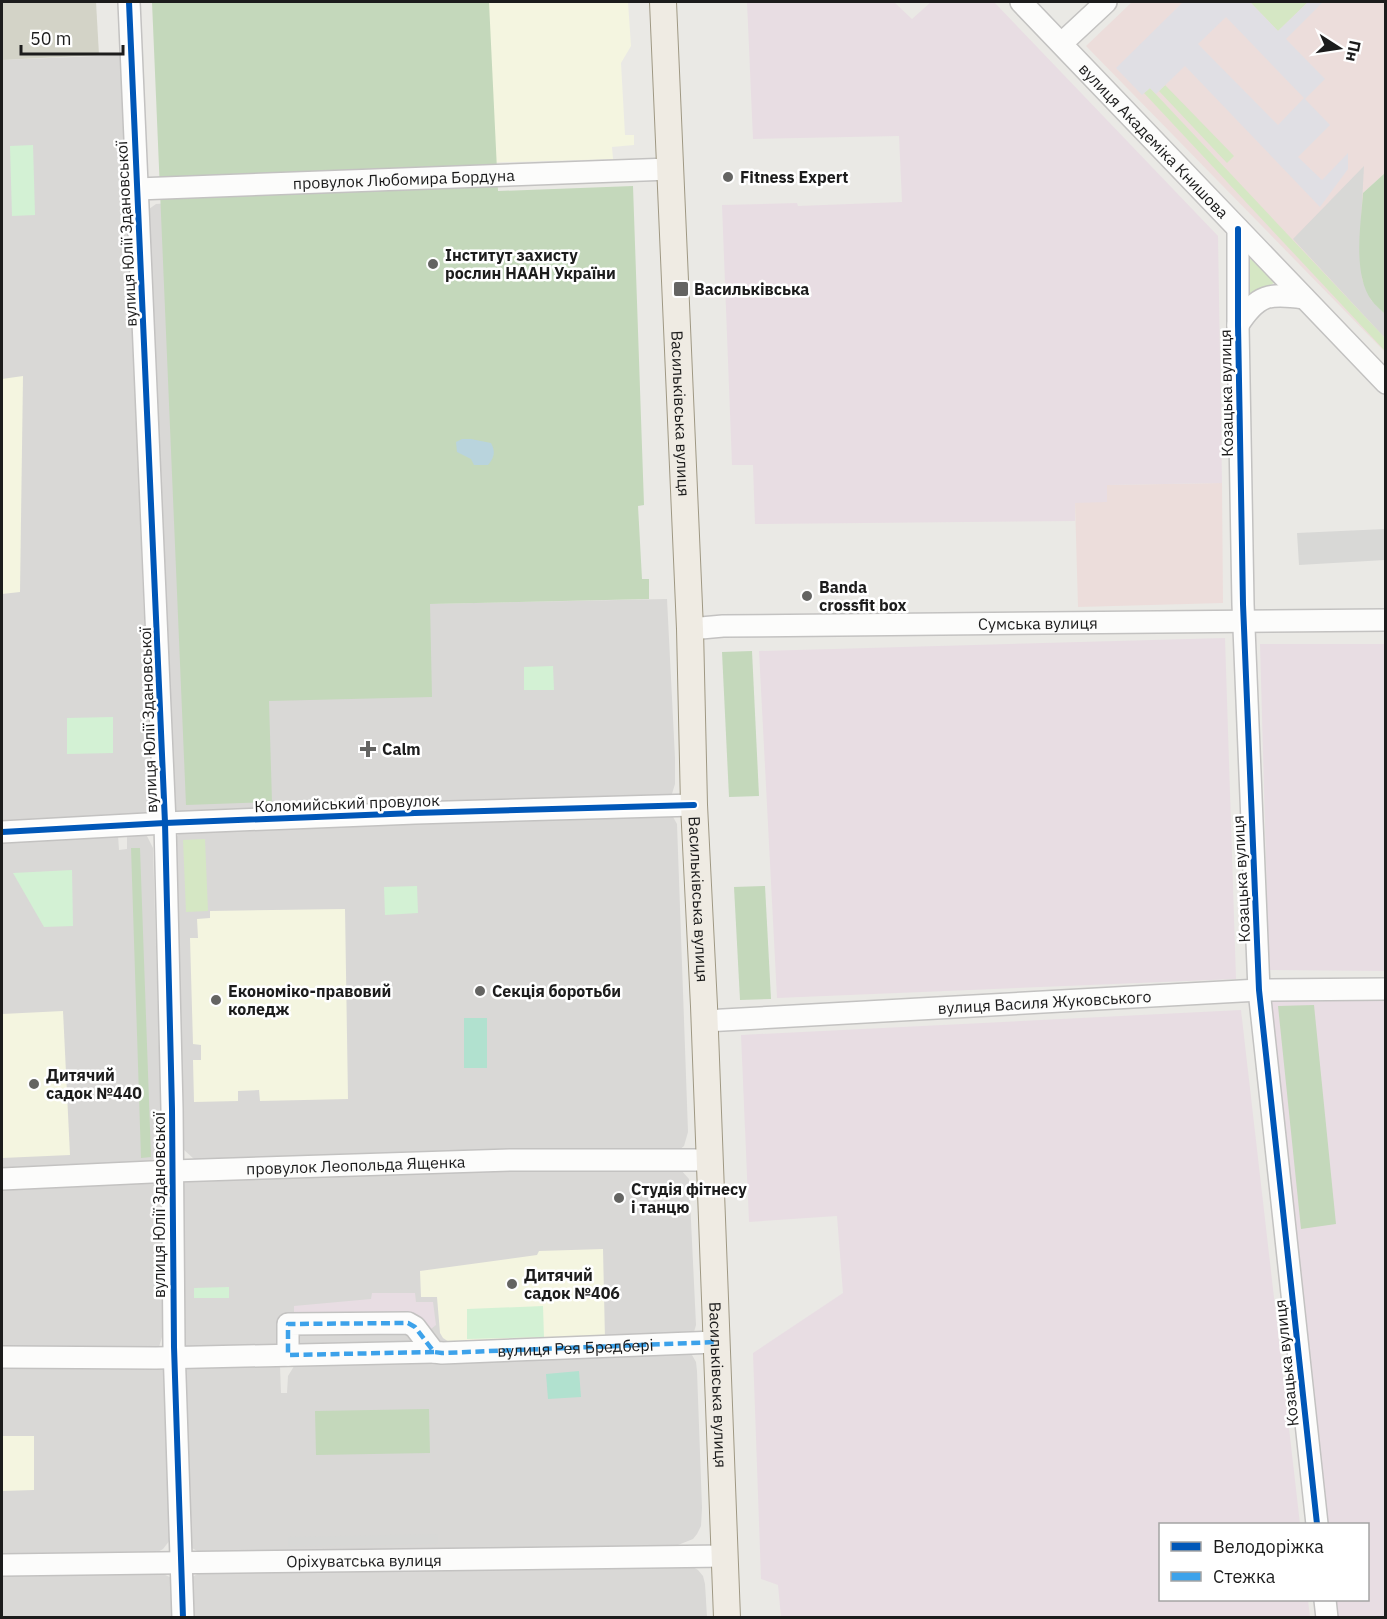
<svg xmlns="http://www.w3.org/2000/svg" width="1387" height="1619" font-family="'IBM Plex Sans',sans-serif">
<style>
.residential{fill:#d9d8d6}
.commercial{fill:#ecdddb}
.industrial{fill:#e8dde3}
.education{fill:#f4f5e0}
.religious{fill:#d8d8d6}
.construction{fill:#d3d3c7}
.grass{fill:#d5e7c4}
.forest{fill:#c4d8bb}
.park{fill:#d3f1d4}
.pitch{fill:#b1e1cf}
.plaza{fill:#e0dfe4;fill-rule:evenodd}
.water{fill:#b9d4dd}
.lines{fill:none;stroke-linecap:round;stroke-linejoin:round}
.minor-casing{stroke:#c3c2c1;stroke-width:24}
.major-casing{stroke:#9f9883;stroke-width:28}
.minor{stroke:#fcfcfb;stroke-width:21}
.major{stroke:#efebe3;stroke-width:26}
.quiet{stroke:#3da2ea;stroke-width:4.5;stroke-dasharray:9 4.5;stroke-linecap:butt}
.cycleway-casing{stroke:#fff;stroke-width:10}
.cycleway{stroke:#0057b8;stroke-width:6}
.poi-dot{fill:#646462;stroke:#fff;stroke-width:2}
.labels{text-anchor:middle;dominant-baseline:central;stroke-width:5;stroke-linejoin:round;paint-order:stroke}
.street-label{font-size:16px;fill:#1c1c1c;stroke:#fff}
.poi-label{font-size:16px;font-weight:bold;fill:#1c1c1c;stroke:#fff;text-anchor:start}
</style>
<rect width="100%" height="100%" fill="#eae9e5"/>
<g class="residential">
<path d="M 121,55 L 152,811 L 150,816 L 2,826 L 2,60 Z"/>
<path d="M 169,203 L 430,604 L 667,599 L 675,758 L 675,784 L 671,797 L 172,815 L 146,216 L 149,209 L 156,204 Z"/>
<path d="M 672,815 L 677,824 L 688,1132 L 684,1146 L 679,1150 L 203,1160 L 194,1159 L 183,1149 L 181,1142 L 175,839 L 180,832 L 184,830 Z"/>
<path d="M 130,833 L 143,834 L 147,836 L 153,848 L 162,1148 L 159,1155 L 149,1162 L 2,1169 L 2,838 L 118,835 L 119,850 L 127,849 L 127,837 Z"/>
<path d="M 388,1168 L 681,1170 L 689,1179 L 696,1325 L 694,1332 L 691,1336 L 441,1348 L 418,1322 L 294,1315 L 275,1345 L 183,1348 L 181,1179 Z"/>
<path d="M 155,1180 L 162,1188 L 162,1337 L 159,1347 L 154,1350 L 2,1351 L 2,1183 Z"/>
<path d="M 399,1327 L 422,1344 L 685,1351 L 692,1355 L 696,1362 L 697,1371 L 702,1508 L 701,1526 L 697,1534 L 693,1539 L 678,1545 L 207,1553 L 201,1553 L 190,1547 L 180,1366 L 274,1362 L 280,1366 L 281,1393 L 287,1393 L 288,1376 L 296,1363 L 296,1333 Z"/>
<path d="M 2,1363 L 160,1366 L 164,1370 L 166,1374 L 170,1540 L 163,1549 L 154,1554 L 2,1557 Z"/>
<path d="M 690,1565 L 698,1570 L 703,1576 L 705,1584 L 707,1617 L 189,1617 L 192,1577 L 201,1572 Z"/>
<path d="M 161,1573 L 174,1579 L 177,1617 L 2,1617 L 2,1575 Z"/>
</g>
<g class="commercial">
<path d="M 1132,2 L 1385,2 L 1385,173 L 1363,193 L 1371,300 L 1385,314 L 1385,352 L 1086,46 Z"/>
<path d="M 1222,483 L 1223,603 L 1078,607 L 1075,502 L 1107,502 L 1107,485 Z"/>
</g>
<g class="industrial">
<path d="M 747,2 L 894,2 L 912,19 L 931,2 L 994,2 L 1218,236 L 1222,483 L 1107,485 L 1107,502 L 1075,503 L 1075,521 L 755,524 L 753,465 L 732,465 L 722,205 L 797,203 L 798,206 L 902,202 L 899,136 L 753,139 Z"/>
<path d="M 1225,638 L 1236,979 L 777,998 L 759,651 Z"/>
<path d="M 1260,644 L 1385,644 L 1385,971 L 1269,970 Z"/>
<path d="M 1385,996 L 1385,1617 L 1335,1617 L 1333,1600 L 1368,1600 L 1368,1524 L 1324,1524 L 1267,998 Z"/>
<path d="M 1241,1010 L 1300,1524 L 1160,1524 L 1160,1600 L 1308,1600 L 1310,1617 L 781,1617 L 778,1585 L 761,1579 L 753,1353 L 843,1293 L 837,1216 L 749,1222 L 741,1035 Z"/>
<path d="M 372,1293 L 415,1293 L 416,1302 L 433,1302 L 436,1325 L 426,1333 L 294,1315 L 294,1306 L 371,1299 Z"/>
</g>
<g class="education">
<path d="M 152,2 L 628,2 L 631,46 L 621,63 L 625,135 L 634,135 L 634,145 L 612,147 L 613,159 L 216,171 Z"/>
<path d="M 23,376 L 20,592 L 2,594 L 2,379 Z"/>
<path d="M 345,909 L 348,1099 L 260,1101 L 259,1090 L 238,1091 L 238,1101 L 194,1102 L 193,1060 L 201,1060 L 201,1045 L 193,1044 L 190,938 L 198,938 L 197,919 L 210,918 L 210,911 Z"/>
<path d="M 63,1011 L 70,1155 L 2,1158 L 2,1014 Z"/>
<path d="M 603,1249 L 605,1339 L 449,1342 L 443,1338 L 440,1333 L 437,1297 L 421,1297 L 420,1271 L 537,1255 L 539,1251 Z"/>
<path d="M 2,1436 L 34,1436 L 34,1490 L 2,1491 Z"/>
</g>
<g class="religious">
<path d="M 1364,166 L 1360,241 L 1362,279 L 1371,300 L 1385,314 L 1385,338 L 1293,239 Z"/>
<path d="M 1385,529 L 1385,560 L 1299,565 L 1297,533 Z"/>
<path d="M 438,1534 L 438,1544 L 288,1547 L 288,1537 Z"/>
</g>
<path class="construction" d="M 2,2 L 96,2 L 99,55 L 2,60 Z"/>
<g class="grass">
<path d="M 1250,2 L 1308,2 L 1278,31 Z"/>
<path d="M 1165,85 L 1234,156 L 1227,163 L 1159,91 Z"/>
<path d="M 1150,88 L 1385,338 L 1385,351 L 1144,93 Z"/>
<path d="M 1244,253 L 1276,282 L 1246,297 Z"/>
<path d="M 205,839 L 208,911 L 186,912 L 183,840 Z"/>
</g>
<g class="forest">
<path d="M 152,2 L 489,2 L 498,191 L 633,186 L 644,505 L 638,506 L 642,579 L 649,579 L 649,599 L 430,604 L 432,697 L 269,701 L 272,802 L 186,805 Z"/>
<path d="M 1385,173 L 1385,314 C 1381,310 1375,305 1372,301 C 1352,274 1361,224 1363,193 Z"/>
<path d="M 752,651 L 759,796 L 729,797 L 722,652 Z"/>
<path d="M 131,848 L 140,848 L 151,1157 L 141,1158 Z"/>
<path d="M 765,886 L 771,999 L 740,1000 L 734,887 Z"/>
<path d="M 1314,1005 L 1336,1224 L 1301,1229 L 1278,1006 Z"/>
<path d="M 429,1409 L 430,1453 L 316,1455 L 315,1411 Z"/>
</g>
<g class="park">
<path d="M 33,145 L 35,215 L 12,216 L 10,146 Z"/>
<path d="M 553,666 L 554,690 L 524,690 L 524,667 Z"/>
<path d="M 113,717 L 113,753 L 67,754 L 67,718 Z"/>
<path d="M 72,870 L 73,926 L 44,927 L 13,873 Z"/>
<path d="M 417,886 L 418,913 L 385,915 L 384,887 Z"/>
<path d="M 229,1287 L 229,1298 L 194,1298 L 194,1288 Z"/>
<path d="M 543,1306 L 544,1337 L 467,1339 L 467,1309 Z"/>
</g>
<g class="pitch">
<rect x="464" y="1018" width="23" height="50"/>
<path d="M 579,1371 L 581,1397 L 548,1399 L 546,1374 Z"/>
</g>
<path class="plaza" d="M 1183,2 L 1250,2 L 1278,31 L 1308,2 L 1323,2 L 1286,39 L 1325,79 L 1305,99 L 1330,125 L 1298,157 L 1322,180 L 1348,153 L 1348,169 L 1320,207 L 1185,66 L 1156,94 L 1150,88 L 1142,95 L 1116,68 ZM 1226,17 L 1304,98 L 1278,125 L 1198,44 Z"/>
<path class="water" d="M 462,439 L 471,439 L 491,443 C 496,452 494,458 488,465 L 474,465 L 471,459 L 457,452 L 456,442 Z"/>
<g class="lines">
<defs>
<g id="minor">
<path d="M 129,2 L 165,823 L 172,1109 L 174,1347 L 183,1618"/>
<path id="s1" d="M 1021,2 L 1386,383"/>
<path d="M 1062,43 L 1106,2"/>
<path id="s2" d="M 137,189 L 670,169"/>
<path d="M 1238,229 L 1238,325 L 1243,604 L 1259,990 L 1317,1524"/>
<path d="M 1238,325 C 1258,294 1269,293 1304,298"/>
<path id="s3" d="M 690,629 L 723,626 L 1386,620"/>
<path d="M 2,832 L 165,823 L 415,813 L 694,805"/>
<path id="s4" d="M 705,1021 L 1259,990 L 1386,989"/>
<path id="s5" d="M 2,1179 L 173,1171 L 510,1160 L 709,1160"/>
<path id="s6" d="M 288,1355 L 288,1324 L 408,1323 L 415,1327 L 434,1352 L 442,1353 L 716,1342"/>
<path d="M 2,1357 L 156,1358 L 434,1352"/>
<path id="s7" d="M 2,1565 C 243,1560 484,1561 725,1556"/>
<path d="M 1325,1600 L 1327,1618"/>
</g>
<g id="major">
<path id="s8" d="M 663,2 L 690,629 L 694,805 L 704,1006 L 727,1618"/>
</g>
</defs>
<use href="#minor" class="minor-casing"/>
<use href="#major" class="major-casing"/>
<use href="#minor" class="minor"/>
<use href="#major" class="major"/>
<path class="quiet" d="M 434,1352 L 288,1355 L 288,1324 L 408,1323 L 415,1327 L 434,1352 L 442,1353 L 716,1342"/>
<defs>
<g id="cycleway">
<path d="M 129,2 L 165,823 L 172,1109 L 174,1347 L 183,1618"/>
<path d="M 1238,229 L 1238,325 L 1243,604 L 1259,990 L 1317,1524"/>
<path d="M 2,832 L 165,823 L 415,813 L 694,805"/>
</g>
</defs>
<use href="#cycleway" class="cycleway-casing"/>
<use href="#cycleway" class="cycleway"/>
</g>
<g class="poi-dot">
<circle cx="728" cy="177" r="6"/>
<circle cx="433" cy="264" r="6"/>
<rect x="673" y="281" width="16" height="16" rx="3"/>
<circle cx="807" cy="596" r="6"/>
<path d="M365 740h6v6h6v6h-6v6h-6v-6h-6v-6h6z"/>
<circle cx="480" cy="991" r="6"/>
<circle cx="216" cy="1000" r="6"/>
<circle cx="34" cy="1084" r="6"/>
<circle cx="619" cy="1198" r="6"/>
<circle cx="512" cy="1284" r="6"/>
</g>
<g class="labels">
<g class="street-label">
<text stroke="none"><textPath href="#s1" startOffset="192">вулиця Академіка Книшова</textPath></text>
<text stroke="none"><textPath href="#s2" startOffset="267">провулок Любомира Бордуна</textPath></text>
<text transform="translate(126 234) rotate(-93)">вулиця Юлії Здановської</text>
<text transform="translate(1226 393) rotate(-91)">Козацька вулиця</text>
<text stroke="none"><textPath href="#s8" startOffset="412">Васильківська вулиця</textPath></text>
<text stroke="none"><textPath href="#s3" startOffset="348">Сумська вулиця</textPath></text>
<text transform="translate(148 720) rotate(-92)">вулиця Юлії Здановської</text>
<text transform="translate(347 803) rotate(-2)">Коломийський провулок</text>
<text transform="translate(1241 879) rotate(-93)">Козацька вулиця</text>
<text stroke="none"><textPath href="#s8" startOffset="898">Васильківська вулиця</textPath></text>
<text stroke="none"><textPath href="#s4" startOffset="340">вулиця Василя Жуковського</textPath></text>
<text stroke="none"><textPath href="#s5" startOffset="354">провулок Леопольда Ященка</textPath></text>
<text transform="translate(159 1205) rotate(-90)">вулиця Юлії Здановської</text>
<text stroke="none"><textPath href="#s6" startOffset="332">вулиця Рея Бредбері</textPath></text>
<text transform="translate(1286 1363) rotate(-96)">Козацька вулиця</text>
<text stroke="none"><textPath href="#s8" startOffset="1384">Васильківська вулиця</textPath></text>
<text stroke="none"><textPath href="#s7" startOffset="362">Оріхуватська вулиця</textPath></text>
</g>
<g class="poi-label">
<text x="740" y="177">Fitness Expert</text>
<text x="445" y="255">Інститут захисту<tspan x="445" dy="18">рослин НААН України</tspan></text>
<text x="694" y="289">Васильківська</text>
<text x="819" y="587">Banda<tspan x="819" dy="18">crossfit box</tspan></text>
<text x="382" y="749">Calm</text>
<text x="228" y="991">Економіко-правовий<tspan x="228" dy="18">коледж</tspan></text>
<text x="492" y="991">Секція боротьби</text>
<text x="46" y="1075">Дитячий<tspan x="46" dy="18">садок №440</tspan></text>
<text x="631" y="1189">Студія фітнесу<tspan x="631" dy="18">і танцю</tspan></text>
<text x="524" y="1275">Дитячий<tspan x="524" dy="18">садок №406</tspan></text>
</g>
</g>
<rect width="1387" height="1619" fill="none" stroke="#1c1c1c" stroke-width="6"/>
<rect x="1159" y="1523" width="210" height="78" fill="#ffffff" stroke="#a4a4a4" stroke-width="1.5"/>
<rect x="1171" y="1542" width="30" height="9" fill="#0057b8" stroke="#a4a4a4" stroke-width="1.5"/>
<text x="1213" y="1553" font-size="18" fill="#1c1c1c">Велодоріжка</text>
<rect x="1171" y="1572" width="30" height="9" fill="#3da2ea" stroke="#a4a4a4" stroke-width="1.5"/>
<text x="1213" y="1583" font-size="18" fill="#1c1c1c">Стежка</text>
<g transform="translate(1339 48) rotate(102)" stroke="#ffffff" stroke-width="4.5" paint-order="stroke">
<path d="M0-4.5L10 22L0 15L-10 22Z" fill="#1c1c1c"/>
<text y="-9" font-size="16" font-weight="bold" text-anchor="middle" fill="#1c1c1c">Пн</text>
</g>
<path d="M21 45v9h102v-9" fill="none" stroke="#1c1c1c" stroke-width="3"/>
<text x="30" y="45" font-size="18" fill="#1c1c1c" stroke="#ffffff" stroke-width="4.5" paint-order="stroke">50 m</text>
</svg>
